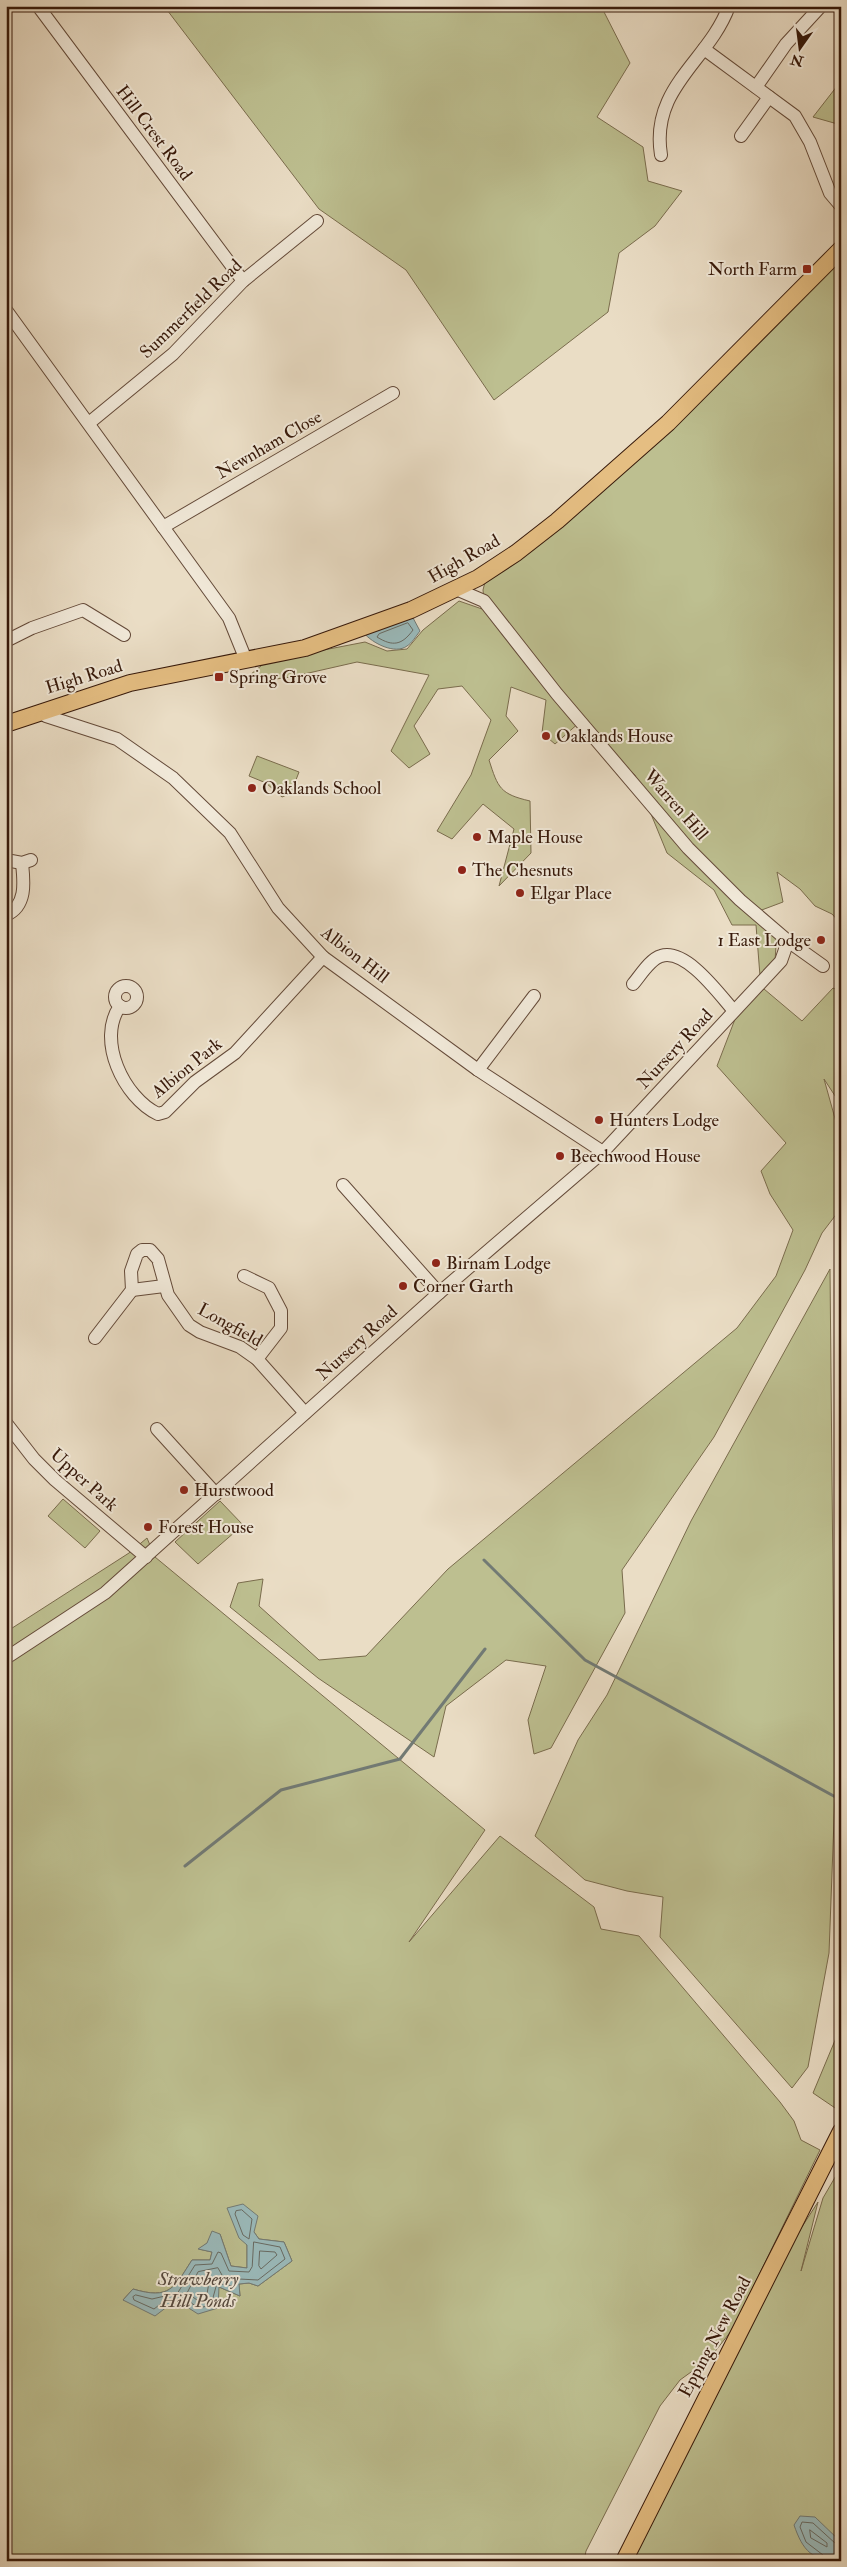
<svg xmlns="http://www.w3.org/2000/svg" width="847" height="2567" font-family="'IM FELL Double Pica',serif">
<style>
.green{fill:#bdbf90;stroke:#7a6c4d;fill-rule:evenodd}
.water{fill:#9ababb;stroke:#727a74}
.lines{fill:none;stroke-linecap:round;stroke-linejoin:round}
.shore{stroke:#686a62;stroke-width:1}
.stream{stroke:#727a74;stroke-width:3}
.minor-casing{stroke:#644a39;stroke-width:14}
.major-casing{stroke:#37190a;stroke-width:18}
.minor{stroke:#f1e9d9;stroke-width:12}
.major{stroke:#e5be82;stroke-width:16}
.poi-dot{fill:#8f2418;stroke:#f1e9d9;stroke-width:2}
.labels{text-anchor:middle;dominant-baseline:central;stroke-width:4;stroke-linejoin:round;paint-order:stroke}
.street-label{font-size:18px;fill:#37190a;stroke:#f1e9d9}
.poi-label{font-size:18px;fill:#37190a;stroke:#f1e9d9;text-anchor:start}
.water-label{font-size:19px;font-style:italic;fill:#55493f;stroke:#f1e9d9}
</style>
<rect width="100%" height="100%" fill="#eaddc5"/>
<filter id="stains"><feTurbulence type="fractalNoise" baseFrequency=".004" numOctaves="4"/><feColorMatrix values="0 0 0 0 .2 0 0 0 0 .09 0 0 0 0 .02 0 0 0 .5 -.17"/></filter>
<radialGradient id="worn" r=".72"><stop offset=".6" stop-color="#630" stop-opacity="0"/><stop offset="1" stop-color="#630" stop-opacity=".3"/></radialGradient>
<g class="green">
<path d="M 164,6 L 596,6 L 603,10 L 630,63 L 597,117 L 643,147 L 648,181 L 682,191 L 655,226 L 619,253 L 608,312 L 494,400 L 406,270 L 319,209 Z"/>
<path d="M 841,81 L 841,125 L 813,117 Z"/>
<path d="M 841,257 L 841,924 L 832,914 L 815,906 L 800,889 L 777,872 L 783,902 L 759,911 L 777,930 L 775,961 L 760,976 L 756,925 L 732,925 L 714,890 L 667,853 L 635,775 L 580,722 L 555,744 L 542,733 L 546,700 L 511,687 L 506,716 L 518,731 L 489,760 C 498,788 500,794 530,801 L 531,853 L 499,886 L 514,829 L 483,804 L 452,839 L 437,831 L 471,775 L 491,720 L 462,686 L 438,689 L 414,726 L 430,754 L 409,768 L 391,751 L 429,675 L 357,662 L 291,677 L 239,684 L 267,661 L 365,642 L 387,651 L 407,649 L 423,630 L 459,601 L 485,610 L 483,590 L 486,578 Z"/>
<path d="M 257,756 L 299,772 L 291,793 L 282,797 L 266,783 L 249,776 Z"/>
<path d="M 833,988 L 841,991 L 841,1105 L 824,1079 L 841,1140 L 841,1208 L 822,1233 L 805,1270 L 714,1437 L 622,1570 L 625,1613 L 551,1748 L 534,1754 L 528,1720 L 546,1666 L 506,1660 L 446,1706 L 434,1757 L 318,1678 L 230,1607 L 238,1583 L 263,1579 L 259,1606 L 319,1660 L 366,1656 L 448,1569 L 737,1328 L 776,1276 L 793,1230 L 770,1194 L 761,1171 L 786,1143 L 717,1066 L 737,1014 L 764,989 L 802,1021 Z"/>
<path d="M 830,1269 L 835,1793 L 829,1953 L 808,2067 L 792,2088 L 660,1937 L 663,1897 L 627,1891 L 585,1880 L 535,1836 L 578,1740 L 607,1695 L 691,1521 Z"/>
<path d="M 63,1499 L 100,1531 L 85,1548 L 48,1516 Z"/>
<path d="M 220,1501 L 243,1525 L 198,1564 L 175,1542 Z"/>
<path d="M 147,1538 L 155,1557 L 485,1830 L 409,1942 L 500,1836 L 594,1907 L 601,1929 L 639,1936 L 780,2102 L 794,2121 L 801,2140 L 820,2150 L 732,2330 L 709,2359 L 680,2380 L 660,2406 L 586,2551 L 584,2561 L 6,2561 L 6,1632 L 129,1553 ZM 254,2232 L 259,2239 L 284,2242 L 292,2261 L 258,2286 L 249,2283 L 239,2284 L 240,2296 L 219,2287 L 176,2299 L 123,2300 L 133,2289 C 170,2300 174,2288 192,2260 L 210,2260 L 212,2252 L 199,2249 L 220,2234 L 231,2266 L 247,2268 L 247,2245 Z"/>
<path d="M 841,1882 L 841,2112 L 813,2093 L 836,2038 L 836,1951 Z"/>
<path d="M 841,2167 L 841,2561 L 633,2561 L 798,2233 L 818,2202 L 801,2271 L 823,2198 Z"/>
</g>
<g class="water">
<path d="M 412,616 L 420,631 C 416,636 412,643 407,646 C 395,655 372,643 364,633 Z"/>
<path d="M 243,2204 L 258,2216 L 254,2232 L 259,2239 L 284,2242 L 292,2261 L 258,2286 L 249,2283 L 239,2284 L 240,2296 L 219,2287 L 218,2308 L 198,2314 L 176,2300 L 155,2316 L 123,2300 L 133,2289 C 170,2300 174,2288 192,2260 L 210,2260 L 212,2252 L 198,2249 L 207,2243 L 212,2231 L 220,2234 L 231,2266 L 247,2268 L 247,2245 L 239,2238 L 227,2208 Z"/>
<path d="M 800,2516 L 815,2517 L 841,2542 L 841,2561 C 812,2561 803,2551 794,2525 Z"/>
</g>
<g class="lines">
<g class="shore">
<path d="M 408,623 L 413,630 C 402,645 393,647 377,637 L 379,634 Z"/>
<path d="M 242,2210 L 252,2219 L 249,2239 L 243,2235 L 235,2214 L 236,2211 Z"/>
<path d="M 254,2242 L 280,2247 L 285,2259 L 258,2280 L 239,2279 L 232,2286 L 217,2283 L 211,2305 L 199,2308 L 177,2294 L 195,2265 L 212,2264 L 218,2252 L 221,2253 L 229,2271 L 249,2272 L 252,2267 Z"/>
<path d="M 260,2251 L 275,2252 L 277,2255 L 261,2269 L 259,2266 Z"/>
<path d="M 218,2268 L 222,2275 L 209,2282 L 206,2300 L 200,2302 L 187,2293 L 198,2272 Z"/>
<path d="M 136,2295 L 152,2299 L 165,2296 L 167,2299 L 154,2309 L 134,2300 L 133,2297 Z"/>
<path d="M 810,2530 L 827,2543 L 827,2547 L 811,2538 Z"/>
<path d="M 825,2561 L 823,2555 L 806,2542 L 800,2527 L 802,2522 L 813,2523 L 836,2544 L 841,2545"/>
</g>
<g class="stream">
<path d="M 484,1560 L 585,1660 L 841,1800"/>
<path d="M 185,1866 L 281,1790 L 400,1759 L 485,1649"/>
</g>
<defs>
<g id="minor">
<path d="M 38,6 L 243,281"/>
<path d="M 704,49 L 795,116 L 810,142 L 830,193 L 841,206"/>
<path d="M 756,87 L 786,44 L 821,6"/>
<path d="M 741,136 L 769,97"/>
<path d="M 661,155 C 650,87 709,61 729,6"/>
<path d="M 6,310 L 229,618 L 246,660"/>
<path d="M 89,423 L 173,354 L 243,281 L 317,221"/>
<path d="M 163,527 L 393,393"/>
<path d="M 456,589 L 484,601 L 557,694 L 688,848 L 740,900 L 788,941 L 823,966"/>
<path d="M 6,641 L 32,628 L 83,610 L 124,635"/>
<path d="M 41,712 L 46,716 L 117,739 L 173,778 L 230,833 L 278,908 L 323,957 L 478,1070 L 603,1152"/>
<path d="M 6,860 L 22,863 L 31,860"/>
<path d="M 6,915 C 27,906 24,882 22,863"/>
<path d="M 633,984 C 640,976 650,959 661,956 C 686,948 719,994 734,1011"/>
<circle cx="126" cy="997" r="11"/>
<path d="M 120,1006 C 96,1040 124,1098 158,1114 L 165,1112 L 195,1082 L 235,1053 L 323,957"/>
<path d="M 478,1070 L 534,996"/>
<path d="M 343,1185 L 439,1293"/>
<path d="M 244,1276 L 269,1288 L 281,1311 L 281,1328 L 257,1359"/>
<path d="M 132,1290 L 164,1286"/>
<path d="M 95,1338 L 132,1290 L 131,1271 L 137,1254 L 142,1250 L 150,1250 L 158,1259 L 168,1295 L 189,1325 L 200,1332 L 240,1347 L 257,1359 L 305,1413"/>
<path d="M 6,1423 L 34,1459 L 55,1480 L 146,1557"/>
<path d="M 157,1429 L 216,1494"/>
<path d="M 6,1658 L 105,1593 L 439,1293 L 603,1152 L 781,961 L 788,941"/>
</g>
<g id="major">
<path d="M 6,724 L 130,683 L 305,648 L 411,610 L 478,578 L 516,553 L 557,521 L 668,423 L 841,249"/>
<path d="M 624,2561 L 841,2131"/>
</g>
</defs>
<use href="#minor" class="minor-casing"/>
<use href="#major" class="major-casing"/>
<use href="#minor" class="minor"/>
<use href="#major" class="major"/>
</g>
<g class="poi-dot">
<rect x="802" y="264" width="10" height="10" rx="2.5"/>
<rect x="214" y="672" width="10" height="10" rx="2.5"/>
<circle cx="546" cy="736" r="5"/>
<circle cx="252" cy="788" r="5"/>
<circle cx="477" cy="837" r="5"/>
<circle cx="462" cy="870" r="5"/>
<circle cx="520" cy="893" r="5"/>
<circle cx="821" cy="940" r="5"/>
<circle cx="599" cy="1120" r="5"/>
<circle cx="560" cy="1156" r="5"/>
<circle cx="436" cy="1263" r="5"/>
<circle cx="403" cy="1286" r="5"/>
<circle cx="184" cy="1490" r="5"/>
<circle cx="148" cy="1527" r="5"/>
</g>
<g class="labels">
<g class="street-label">
<text transform="translate(154 133) rotate(53)">Hill Crest Road</text>
<text transform="translate(191 309) rotate(-44)">Summerfield Road</text>
<text transform="translate(269 445) rotate(-30)">Newnham Close</text>
<text transform="translate(464 559) rotate(-30)">High Road</text>
<text transform="translate(84 677) rotate(-17)">High Road</text>
<text transform="translate(676 805) rotate(49)">Warren Hill</text>
<text transform="translate(355 955) rotate(38)">Albion Hill</text>
<text transform="translate(675 1049) rotate(-47)">Nursery Road</text>
<text transform="translate(187 1068) rotate(-39)">Albion Park</text>
<text transform="translate(230 1325) rotate(29)">Longfield</text>
<text transform="translate(357 1343) rotate(-42)">Nursery Road</text>
<text transform="translate(84 1480) rotate(42)">Upper Park</text>
<text transform="translate(715 2337) rotate(-62)">Epping New Road</text>
</g>
<g class="poi-label">
<text x="797" y="269" text-anchor="end">North Farm</text>
<text x="229" y="677">Spring Grove</text>
<text x="556" y="736">Oaklands House</text>
<text x="262" y="788">Oaklands School</text>
<text x="487" y="837">Maple House</text>
<text x="472" y="870">The Chesnuts</text>
<text x="530" y="893">Elgar Place</text>
<text x="811" y="940" text-anchor="end">1 East Lodge</text>
<text x="609" y="1120">Hunters Lodge</text>
<text x="570" y="1156">Beechwood House</text>
<text x="446" y="1263">Birnam Lodge</text>
<text x="413" y="1286">Corner Garth</text>
<text x="194" y="1490">Hurstwood</text>
<text x="158" y="1527">Forest House</text>
</g>
<g class="water-label">
<text x="198" y="2279">Strawberry<tspan x="198" dy="22">Hill Ponds</tspan></text>
</g>
</g>
<rect width="847" height="2567" fill="none" stroke="#eaddc5" stroke-width="25"/>
<rect x="8" y="8" width="832" height="2552" fill="none" stroke="#37190a" stroke-width="2.5"/>
<rect x="12" y="12" width="822" height="2542" fill="none" stroke="#37190a"/>
<g transform="translate(800 48) rotate(194)" stroke="#f1e9d9" stroke-width="4" paint-order="stroke">
<path d="M0-4L9 19L0 12L-9 19Z" fill="#37190a"/>
<text y="-8" font-size="14" font-weight="bold" text-anchor="middle" fill="#37190a">N</text>
</g>
<rect width="100%" height="100%" filter="url(#stains)"/>
<rect width="100%" height="100%" fill="url(#worn)"/>
</svg>
